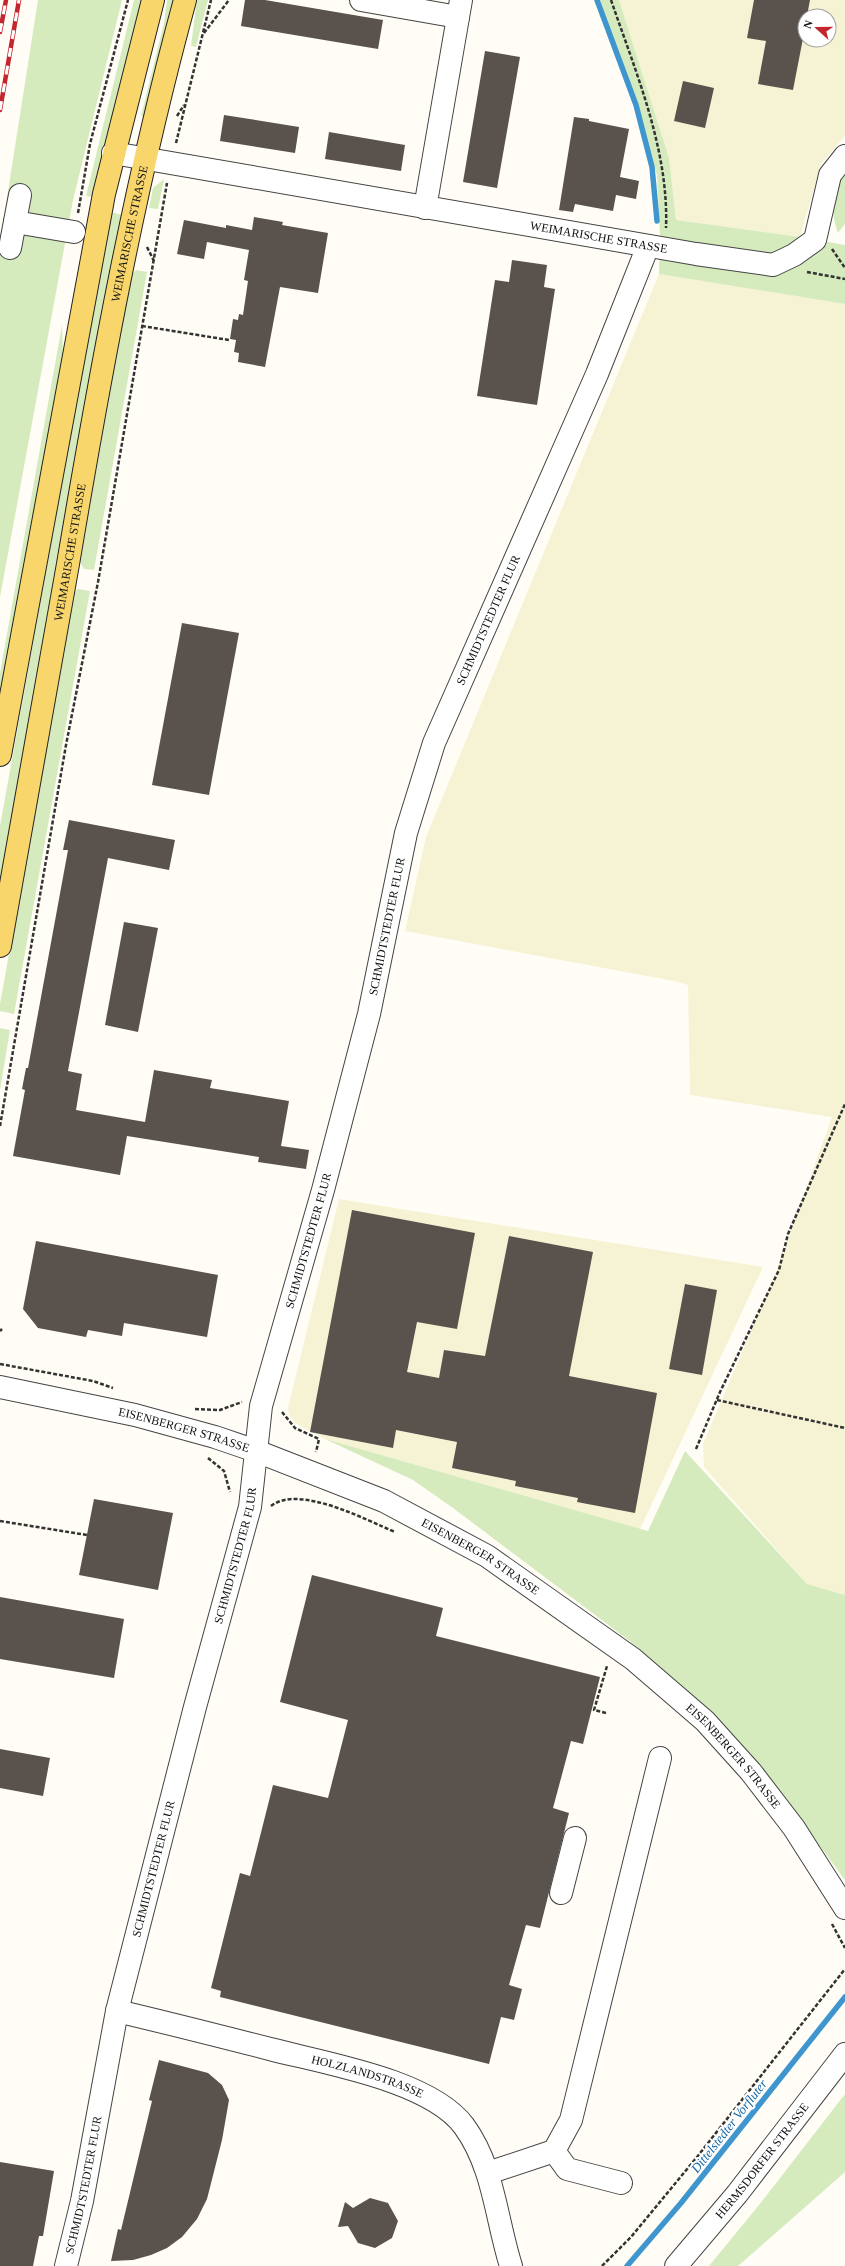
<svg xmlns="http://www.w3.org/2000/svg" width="845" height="2266" font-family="'Times New Roman',serif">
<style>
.farmland{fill:#f6f3d4;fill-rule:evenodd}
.green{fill:#d5ebbd}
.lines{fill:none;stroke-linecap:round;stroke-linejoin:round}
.stream{stroke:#3f96cf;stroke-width:5.5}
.building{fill:#5a524d}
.minor-casing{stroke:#444;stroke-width:24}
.major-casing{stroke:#222;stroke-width:24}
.path{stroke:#333;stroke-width:2.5;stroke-dasharray:4 2;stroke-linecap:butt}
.minor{stroke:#fff;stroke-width:22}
.major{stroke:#f9d66b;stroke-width:22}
.rail-casing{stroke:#c4262e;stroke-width:4.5}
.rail{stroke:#fff;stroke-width:3;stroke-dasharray:9;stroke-linecap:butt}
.labels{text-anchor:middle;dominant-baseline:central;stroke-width:4;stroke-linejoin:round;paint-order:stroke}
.street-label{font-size:12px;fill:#111;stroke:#fff}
.water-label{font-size:13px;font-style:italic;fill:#1768a6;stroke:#fff}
</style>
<rect width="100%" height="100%" fill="#fffdf5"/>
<g class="farmland">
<path d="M 619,0 L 845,0 L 845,136 L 821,164 L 800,237 L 676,220 L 669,158 ZM 805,16 L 829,16 L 829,40 L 805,40 Z"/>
<path d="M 659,274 L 845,304 L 845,1595 L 807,1584 L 704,1467 L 703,1444 L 775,1275 L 832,1117 L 690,1095 L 688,985 L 674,981 L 405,931 L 426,837 Z"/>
<path d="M 339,1199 L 763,1267 L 640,1529 L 325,1439 L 295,1423 L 289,1415 L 288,1408 Z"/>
</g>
<g class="green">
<path d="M 38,0 L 122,0 L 73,200 L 0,597 L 0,242 Z"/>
<path d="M 134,0 L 142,0 L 116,98 L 93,197 L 86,196 Z"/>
<path d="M 167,0 L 176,0 L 144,117 L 141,116 L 164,23 Z"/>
<path d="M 197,0 L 208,0 L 196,47 L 191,46 Z"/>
<path d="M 600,0 L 619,0 L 669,158 L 676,220 L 800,237 L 845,245 L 845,304 L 659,274 L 660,236 L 657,175 Z"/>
<path d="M 845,164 L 845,224 L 838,233 C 828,205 836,191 845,164 Z"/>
<path d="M 164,179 L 158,209 L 149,208 L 153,188 Z"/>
<path d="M 111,212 L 122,215 L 0,890 L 0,826 Z"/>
<path d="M 136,270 L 147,272 L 94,570 L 84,569 L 80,562 L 131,275 Z"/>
<path d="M 62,325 L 63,360 L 0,712 L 0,673 Z"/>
<path d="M 78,589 L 90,591 L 14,1014 L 0,1011 L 0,1004 L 74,592 Z"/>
<path d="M 0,1028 L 10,1030 L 0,1090 Z"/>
<path d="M 325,1439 L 648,1531 L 685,1451 L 807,1584 L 845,1595 L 845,1880 L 762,1768 L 736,1738 L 675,1680 L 631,1642 L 453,1508 L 413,1480 Z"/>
<path d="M 845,2094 L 845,2172 L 738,2266 L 709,2266 L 759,2205 Z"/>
</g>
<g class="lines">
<g class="stream">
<path d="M 597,0 L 636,105 L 652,167 L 657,221"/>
<path d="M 627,2266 L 681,2203 L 845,1997"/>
</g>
</g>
<g class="building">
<path d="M 245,0 L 265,0 L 383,20 L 378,49 L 241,26 Z"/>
<path d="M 754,0 L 810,0 L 807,16 L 805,16 L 805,28 L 793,90 L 758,84 L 766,41 L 747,38 Z"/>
<path d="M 485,51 L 520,57 L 497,188 L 463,182 Z"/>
<path d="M 683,81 L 714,88 L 705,128 L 674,121 Z"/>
<path d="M 224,115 L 299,127 L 295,153 L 220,141 Z"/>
<path d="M 574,117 L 589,119 L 589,121 L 629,129 L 620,177 L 639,181 L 636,199 L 616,195 L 613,211 L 575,204 L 573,212 L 559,210 Z"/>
<path d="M 329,132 L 405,145 L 401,171 L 325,159 Z"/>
<path d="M 254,217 L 283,222 L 282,225 L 328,233 L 318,293 L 280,287 L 265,367 L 238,362 L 239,353 L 234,352 L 236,340 L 230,339 L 233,319 L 238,320 L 239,314 L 243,315 L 248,281 L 244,280 L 249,250 L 207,242 L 204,259 L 177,254 L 184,220 L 226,228 L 226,225 L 252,230 Z"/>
<path d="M 512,260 L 547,265 L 544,287 L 555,289 L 537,405 L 477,396 L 495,280 L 509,282 Z"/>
<path d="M 182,623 L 239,633 L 209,795 L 152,785 Z"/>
<path d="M 69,820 L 175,840 L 169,870 L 108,858 L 68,1071 L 82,1074 L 76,1110 L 145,1122 L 154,1070 L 212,1080 L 210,1088 L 289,1101 L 281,1146 L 309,1150 L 306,1169 L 258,1162 L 259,1157 L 127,1136 L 120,1175 L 13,1156 L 25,1090 L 22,1089 L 26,1068 L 28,1068 L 68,850 L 63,850 Z"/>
<path d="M 124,922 L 158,928 L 138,1032 L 105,1025 Z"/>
<path d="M 352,1210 L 475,1233 L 457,1329 L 417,1322 L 407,1372 L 439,1378 L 444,1350 L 485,1356 L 509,1236 L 593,1252 L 569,1376 L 657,1393 L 635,1513 L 577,1502 L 578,1498 L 515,1486 L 516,1481 L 452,1468 L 457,1442 L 396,1430 L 393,1448 L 310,1432 Z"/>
<path d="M 36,1241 L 218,1275 L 207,1337 L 124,1323 L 122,1336 L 88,1330 L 86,1337 L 38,1328 L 23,1309 Z"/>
<path d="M 685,1284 L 717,1290 L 702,1375 L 669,1369 Z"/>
<path d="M 94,1499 L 173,1513 L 158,1590 L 79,1575 Z"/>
<path d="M 312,1575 L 443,1608 L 436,1636 L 600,1677 L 583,1744 L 571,1741 L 553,1808 L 569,1813 L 540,1928 L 526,1925 L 509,1985 L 522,1989 L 514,2020 L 501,2017 L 489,2064 L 220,1997 L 221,1991 L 211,1988 L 240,1873 L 250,1876 L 273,1785 L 328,1798 L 348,1720 L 280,1702 Z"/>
<path d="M 0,1597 L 124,1619 L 114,1678 L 0,1659 Z"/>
<path d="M 0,1749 L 50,1758 L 43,1796 L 0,1788 Z"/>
<path d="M 159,2060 L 208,2073 L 222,2085 L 229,2100 L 222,2140 L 207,2199 L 197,2219 L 182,2237 L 167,2248 L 151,2255 L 133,2260 L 111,2261 L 118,2229 L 121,2230 L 152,2101 L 149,2100 Z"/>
<path d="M 0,2162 L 54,2171 L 43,2236 L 39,2236 L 33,2266 L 0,2266 Z"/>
<path d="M 370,2198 L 388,2203 L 398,2221 L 392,2238 L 375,2248 L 358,2243 L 348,2226 L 338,2227 L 345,2202 L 353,2208 Z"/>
</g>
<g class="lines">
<defs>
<g id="minor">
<path d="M 361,0 L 458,17"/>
<path id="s1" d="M 113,153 L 696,254 L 773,265 L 794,255 L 815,240 L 830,175 L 845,156"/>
<path d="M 425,208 L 461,0"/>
<path d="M 15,222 L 74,232"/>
<path d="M 10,248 L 20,195"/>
<path id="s2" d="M 0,1387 L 135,1415 L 215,1437 L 256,1451 L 384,1501 L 487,1556 L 633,1659 L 705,1721 L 751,1772 L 794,1828 L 845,1908"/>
<path d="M 561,1893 L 575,1838"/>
<path id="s3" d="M 117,2011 C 168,2023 219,2036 270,2049 C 323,2063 430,2080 464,2126 C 494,2167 496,2219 511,2266"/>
<path d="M 554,2151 L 567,2169 L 621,2183"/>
<path d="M 488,2173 L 554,2151 L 571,2120 L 660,1758"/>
<path id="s4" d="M 66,2266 L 82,2201 L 117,2011 L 195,1707 L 250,1507 L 261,1406 L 323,1190 L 369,1014 L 406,833 L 434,743 L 597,374 L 648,246"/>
<path id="s5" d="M 676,2266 L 737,2194 L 845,2054"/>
</g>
<g id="major">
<path d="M 0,755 L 104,194 L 153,0"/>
<path id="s6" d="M 0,946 C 23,819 46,692 68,564 C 100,375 134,186 185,0"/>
</g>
</defs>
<use href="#minor" class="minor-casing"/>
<use href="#major" class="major-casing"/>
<g class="path">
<path d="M 611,0 C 636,73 669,150 666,228"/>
<path d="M 204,33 L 229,0"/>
<path d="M 177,116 L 184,105"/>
<path d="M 176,143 L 211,0"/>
<path d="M 78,213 L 90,144 L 128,0"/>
<path d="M 147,247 L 154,261"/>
<path d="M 832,249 L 845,268"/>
<path d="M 807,272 L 845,279"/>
<path d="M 142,326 L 229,340"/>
<path d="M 0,1126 L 66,745 L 98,582 L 167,183"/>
<path d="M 0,1331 L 2,1329"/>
<path d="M 0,1364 L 93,1381 L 113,1388"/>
<path d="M 717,1400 L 845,1428"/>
<path d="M 195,1409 L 220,1410 L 242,1402"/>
<path d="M 282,1412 L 295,1428 L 319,1439 L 316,1452"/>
<path d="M 696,1449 L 720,1392 L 779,1270 L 788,1234 L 845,1104"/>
<path d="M 208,1458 L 224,1471 L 230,1492"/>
<path d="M 271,1506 C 299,1484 366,1520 395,1532"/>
<path d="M 0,1521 L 87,1535"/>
<path d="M 606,1713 L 594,1710 L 607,1666"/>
<path d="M 832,1924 L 845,1948"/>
<path d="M 602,2266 L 631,2237 L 697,2157 L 845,1969"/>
</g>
<use href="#minor" class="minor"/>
<use href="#major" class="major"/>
<defs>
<g id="rail">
<path d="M 0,32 L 6,0"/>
<path d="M 0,110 L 19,0"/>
</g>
</defs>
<use href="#rail" class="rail-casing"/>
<use href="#rail" class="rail"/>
</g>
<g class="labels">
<g class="street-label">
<text stroke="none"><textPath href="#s6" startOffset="724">WEIMARISCHE STRASSE</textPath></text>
<text stroke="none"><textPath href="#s1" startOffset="493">WEIMARISCHE STRASSE</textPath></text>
<text stroke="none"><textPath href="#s6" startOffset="400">WEIMARISCHE STRASSE</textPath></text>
<text stroke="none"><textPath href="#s4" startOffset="1703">SCHMIDTSTEDTER FLUR</textPath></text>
<text stroke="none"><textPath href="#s4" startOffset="1379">SCHMIDTSTEDTER FLUR</textPath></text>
<text stroke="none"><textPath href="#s4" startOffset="1055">SCHMIDTSTEDTER FLUR</textPath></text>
<text stroke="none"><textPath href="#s2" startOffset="189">EISENBERGER STRASSE</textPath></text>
<text stroke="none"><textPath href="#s4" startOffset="731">SCHMIDTSTEDTER FLUR</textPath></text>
<text stroke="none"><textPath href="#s2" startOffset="513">EISENBERGER STRASSE</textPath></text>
<text stroke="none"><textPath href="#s2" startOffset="837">EISENBERGER STRASSE</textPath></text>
<text stroke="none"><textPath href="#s4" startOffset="407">SCHMIDTSTEDTER FLUR</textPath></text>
<text stroke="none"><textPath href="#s3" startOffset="259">HOLZLANDSTRASSE</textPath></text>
<text stroke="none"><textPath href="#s5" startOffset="136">HERMSDORFER STRASSE</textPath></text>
<text stroke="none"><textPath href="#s4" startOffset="83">SCHMIDTSTEDTER FLUR</textPath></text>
</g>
<g class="water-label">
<text transform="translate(729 2126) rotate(-52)">Dittelstedter Vorfluter</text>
</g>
</g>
<g transform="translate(817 28) rotate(291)"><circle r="19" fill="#ffffff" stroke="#a0a0a0"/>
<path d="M0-3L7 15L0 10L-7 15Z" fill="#c4262e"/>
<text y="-6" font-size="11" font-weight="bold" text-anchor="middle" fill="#111111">N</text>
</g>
</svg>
